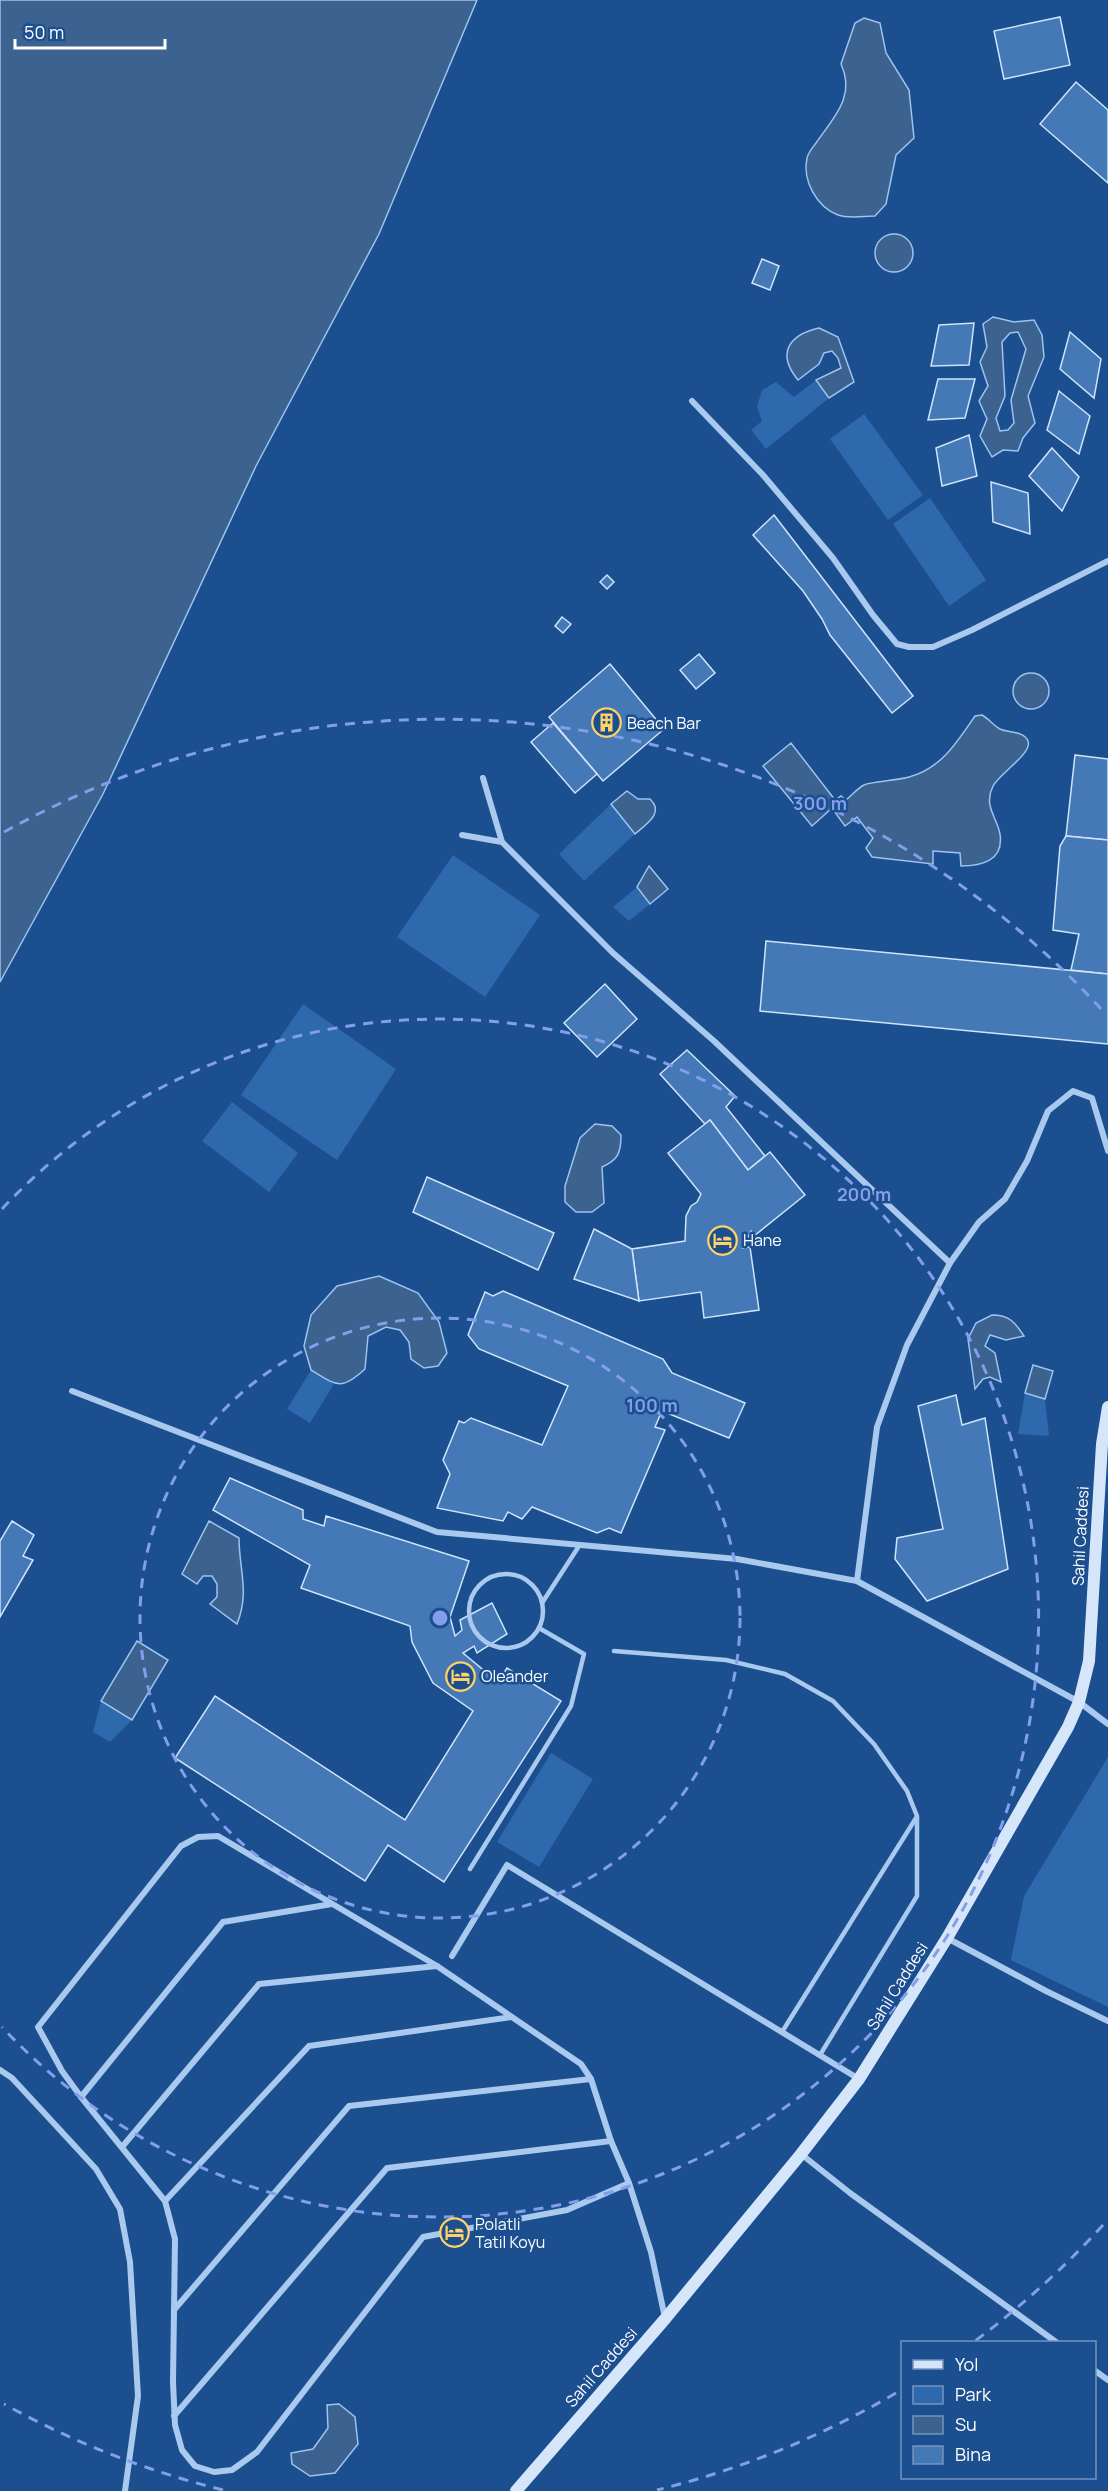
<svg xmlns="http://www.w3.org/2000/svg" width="1108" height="2491" font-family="Manrope,sans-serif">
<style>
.green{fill:#2e69ad}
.water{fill:#3c6290;stroke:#9cc4f0;stroke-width:1.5;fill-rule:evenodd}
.building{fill:#4478b7;stroke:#cfe3fa;stroke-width:1.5}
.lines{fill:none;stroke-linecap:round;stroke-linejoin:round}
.lane{stroke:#a9c9ee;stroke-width:4.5}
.street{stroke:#a9c9ee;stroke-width:6}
.secondary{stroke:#d6e6fa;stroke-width:12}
.ring{fill:none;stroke:#839eea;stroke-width:3;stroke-dasharray:10 8}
.labels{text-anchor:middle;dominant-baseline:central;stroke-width:5;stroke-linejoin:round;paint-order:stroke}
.poi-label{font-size:16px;fill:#fff;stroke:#1b4f8f;text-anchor:start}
.street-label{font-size:16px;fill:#fff;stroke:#1b4f8f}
.centre{fill:#839eea;stroke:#1b4f8f;stroke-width:3}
.ring-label{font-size:18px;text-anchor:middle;font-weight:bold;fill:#839eea;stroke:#1b4f8f;stroke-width:5;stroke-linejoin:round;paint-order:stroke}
</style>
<rect width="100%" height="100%" fill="#1b4f8f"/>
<g class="green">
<path d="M 816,380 L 829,398 L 766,449 L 751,430 L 762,421 L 757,407 L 762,390 L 776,382 L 794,397 Z"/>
<path d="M 864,414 L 923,495 L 888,520 L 830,439 Z"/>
<path d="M 930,498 L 986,580 L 949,606 L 893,524 Z"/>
<path d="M 611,804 L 635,834 L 584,881 L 559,854 Z"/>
<path d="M 453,855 L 540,915 L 485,997 L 397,937 Z"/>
<path d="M 637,887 L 650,904 L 629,921 L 613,907 Z"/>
<path d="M 303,1004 L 396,1069 L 337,1160 L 241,1095 Z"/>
<path d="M 232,1102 L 298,1153 L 269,1192 L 202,1141 Z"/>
<path d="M 311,1370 L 334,1384 L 310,1423 L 287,1409 Z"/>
<path d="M 1025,1393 L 1045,1399 L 1049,1436 L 1018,1434 Z"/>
<path d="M 101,1701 L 132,1720 L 110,1742 L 93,1732 Z"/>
<path d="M 551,1753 L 593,1779 L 539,1867 L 497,1842 Z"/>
<path d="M 1108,1757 L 1108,2007 L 1011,1960 L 1024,1896 Z"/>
</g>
<g class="water">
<path d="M 0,0 L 477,0 L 379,234 L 256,466 L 103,794 L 0,982 Z"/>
<path d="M 864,18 L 880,23 L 886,53 L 909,90 L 914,138 L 896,155 L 886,204 L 875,216 C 865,216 848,219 838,215 C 817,207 802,181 807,158 C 808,153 813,147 816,143 C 834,117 856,96 841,64 L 855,23 Z"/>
<circle cx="894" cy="253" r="19"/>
<path d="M 993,317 L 1014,322 L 1034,320 L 1042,335 L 1044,357 L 1028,396 L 1035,423 L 1023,438 L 1018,451 L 1003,450 L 992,457 L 980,436 L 987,419 L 979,401 L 988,386 L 980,362 L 987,347 L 983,324 ZM 1018,332 L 1026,349 L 1011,400 L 1014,423 L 1008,430 L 1000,431 L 996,418 L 1005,396 L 1002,342 L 1010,333 Z"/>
<path d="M 819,328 L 838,337 L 854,382 L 829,398 L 816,380 L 841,368 L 838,358 L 832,351 L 824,353 L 819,364 L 798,380 C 776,353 789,335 819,328 Z"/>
<circle cx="1031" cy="691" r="18"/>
<path d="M 982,715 C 989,719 993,725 1000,729 C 1009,733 1024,731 1028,741 C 1033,753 1000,773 993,786 C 983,806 997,817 1000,834 C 1004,861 981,866 961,866 L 960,853 L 933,851 L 933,864 L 872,857 L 866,848 L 873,838 L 857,817 L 845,826 L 832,808 L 812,826 L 763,766 L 791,743 L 835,800 L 841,796 L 846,800 C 852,795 858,788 864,785 C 868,782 900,780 909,777 C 942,768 957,742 975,716 Z"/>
<path d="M 627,791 L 638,799 L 650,799 C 665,813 646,824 635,834 L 611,804 Z"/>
<path d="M 649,866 L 668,889 L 650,904 L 637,887 Z"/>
<path d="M 595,1124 L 612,1126 L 621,1135 C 621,1153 618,1160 602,1167 L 604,1203 L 592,1212 L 576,1212 L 565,1202 L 565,1186 L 580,1138 Z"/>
<path d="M 379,1276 L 418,1293 L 439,1322 L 447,1353 L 438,1366 L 424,1368 L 411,1359 L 409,1342 L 400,1330 L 386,1327 L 368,1336 L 365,1369 C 341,1391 337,1386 311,1370 L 304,1346 L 311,1315 L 337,1286 Z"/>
<path d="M 992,1315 C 1009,1315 1015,1322 1024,1336 L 1006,1340 L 990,1335 L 985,1346 L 995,1353 L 1001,1382 L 990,1377 L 983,1379 L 975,1389 L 968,1339 L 976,1323 Z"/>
<path d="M 1033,1365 L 1053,1371 L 1045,1399 L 1025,1393 Z"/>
<path d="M 209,1521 L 239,1538 C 239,1570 250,1592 237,1624 L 210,1604 L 217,1597 L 217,1584 L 212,1576 L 203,1576 L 197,1584 L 182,1574 Z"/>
<path d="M 137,1641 L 168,1660 L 132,1720 L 101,1701 Z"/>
<path d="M 339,2404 L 355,2417 L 358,2444 L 335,2473 L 310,2476 L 292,2464 L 291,2453 L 313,2449 L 328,2428 L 327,2405 Z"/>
</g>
<g class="building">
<path d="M 1060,17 L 1070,65 L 1004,79 L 994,31 Z"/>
<path d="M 1076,82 L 1108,110 L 1108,183 L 1040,124 Z"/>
<path d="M 762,259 L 779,266 L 770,290 L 752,283 Z"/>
<path d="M 974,323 L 969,365 L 931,366 L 939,325 Z"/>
<path d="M 1070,332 L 1101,359 L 1094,398 L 1060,369 Z"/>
<path d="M 938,379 L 975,379 L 965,418 L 928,420 Z"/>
<path d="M 1059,391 L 1090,416 L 1079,454 L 1047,430 Z"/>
<path d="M 969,435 L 977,476 L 942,486 L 936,448 Z"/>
<path d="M 1052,448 L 1079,477 L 1062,511 L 1029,476 Z"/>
<path d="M 991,482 L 1028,493 L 1030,534 L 993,522 Z"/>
<path d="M 774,515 L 913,696 L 892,713 L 830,635 L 822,619 L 803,591 L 753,535 Z"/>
<path d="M 607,575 L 614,582 L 607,589 L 600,582 Z"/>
<path d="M 562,617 L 571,624 L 563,633 L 555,626 Z"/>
<path d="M 699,654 L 715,673 L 696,689 L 680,670 Z"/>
<path d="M 610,664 L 664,729 L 603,781 L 549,717 Z"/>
<path d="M 553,723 L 597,774 L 575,793 L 531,742 Z"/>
<path d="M 1075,755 L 1108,759 L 1108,840 L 1066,836 Z"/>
<path d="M 1066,836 L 1108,840 L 1108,974 L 1071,970 L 1079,934 L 1053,930 L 1060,846 Z"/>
<path d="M 766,941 L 1108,974 L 1108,1044 L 760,1011 Z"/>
<path d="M 605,984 L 637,1019 L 597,1057 L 564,1023 Z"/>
<path d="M 687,1050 L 735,1096 L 726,1107 L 765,1156 L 748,1170 L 710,1120 L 705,1124 L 660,1074 Z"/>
<path d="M 710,1120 L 748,1170 L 770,1152 L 805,1195 L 754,1236 L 751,1231 L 743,1248 L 750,1247 L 759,1310 L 704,1318 L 701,1292 L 639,1301 L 632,1249 L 685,1241 L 686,1216 L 691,1206 L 697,1202 L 701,1194 L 668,1153 Z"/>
<path d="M 427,1177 L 554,1233 L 538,1270 L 413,1212 Z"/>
<path d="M 594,1229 L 632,1249 L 639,1301 L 574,1279 Z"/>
<path d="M 503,1291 L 663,1359 L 672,1373 L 745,1403 L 729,1438 L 662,1411 L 655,1427 L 665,1430 L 621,1533 L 609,1528 L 597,1533 L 532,1507 L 522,1519 L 508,1512 L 503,1521 L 437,1508 L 450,1474 L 443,1460 L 459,1421 L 464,1423 L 471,1418 L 542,1445 L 568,1386 L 479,1349 L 468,1335 L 485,1292 L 493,1296 Z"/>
<path d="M 956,1395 L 962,1425 L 985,1418 L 1008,1569 L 927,1601 L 895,1559 L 897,1538 L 943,1529 L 918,1406 Z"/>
<path d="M 230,1478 L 303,1510 L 303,1519 L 324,1526 L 326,1516 L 469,1561 L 450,1617 L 455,1636 L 462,1630 L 460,1620 L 492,1603 L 507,1634 L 477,1653 L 474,1646 L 463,1653 L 498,1682 L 507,1668 L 561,1701 L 444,1882 L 388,1845 L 365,1881 L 175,1758 L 215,1696 L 405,1820 L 473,1711 L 433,1683 L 412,1642 L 410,1626 L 301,1588 L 310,1565 L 213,1510 Z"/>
<path d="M 12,1521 L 34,1535 L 23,1556 L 33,1560 L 0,1617 L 0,1541 Z"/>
</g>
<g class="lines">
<g class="lane">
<circle cx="506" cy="1611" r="37"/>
<path d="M 542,1603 L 579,1546"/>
<path d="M 614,1651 L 726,1660 L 785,1674 L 833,1701 L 874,1744 L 907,1791 L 917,1816 L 917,1896 L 820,2055"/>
<path d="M 470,1869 L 571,1706 L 584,1654 L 539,1628"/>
<path d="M 782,2032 L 916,1818"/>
</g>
<g class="street">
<path d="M 692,401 L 763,475 L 833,558 L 873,615 L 897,644 L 909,647 L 933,647 L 972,630 L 1108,561"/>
<path d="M 483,778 L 502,842"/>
<path d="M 462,835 L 502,842 L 613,953 L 714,1041 L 950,1263"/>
<path d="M 72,1391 L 437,1532 L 737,1559 L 857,1581 L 1079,1702 L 1108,1724"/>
<path d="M 857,1581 L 877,1427 L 907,1345 L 950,1263 L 979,1222 L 1005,1199 L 1027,1161 L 1048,1111 L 1073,1091 L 1092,1098 L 1108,1151"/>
<path d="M 947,1938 L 1046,1991 L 1108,2021"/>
<path d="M 452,1956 L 507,1865 L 859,2079"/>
<path d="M 0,2070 L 12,2078 L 96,2169 L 120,2209 L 130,2262 L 138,2396 L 125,2491"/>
<path d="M 81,2097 L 223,1922 L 332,1904"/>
<path d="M 122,2147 L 259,1984 L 437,1966"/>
<path d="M 801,2154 L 850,2193 L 1056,2342"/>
<path d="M 629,2183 L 567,2210 L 423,2237 L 257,2452 L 232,2470 L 214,2472 L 195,2466 L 182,2450 L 175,2425 L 173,2382 L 175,2239 L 165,2201 L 81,2097 L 62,2071 L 38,2027 L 181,1846 L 198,1837 L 218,1836 L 437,1966 L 581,2064 L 591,2079 L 611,2141 L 629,2183 L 651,2252 L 665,2318"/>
<path d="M 165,2201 L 309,2046 L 512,2017"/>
<path d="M 174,2310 L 349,2106 L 591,2079"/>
<path d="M 1094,2370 L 1108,2380"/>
<path d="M 174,2416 L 387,2168 L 611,2141"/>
</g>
<path class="secondary" d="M 516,2491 L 665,2319 L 801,2154 L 859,2079 L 947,1938 L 1068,1727 L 1079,1702 L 1089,1661 L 1102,1444 L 1108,1407"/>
</g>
<g class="ring">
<circle cx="440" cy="1618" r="300"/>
<path d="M2 1209A599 599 0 1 1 2 2027"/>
<path d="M1103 2225A899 899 0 0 1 975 2341M896 2393A899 899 0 0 1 657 2490M223 2490A899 899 0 0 1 4 2404M4 832A899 899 0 0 1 1103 1011"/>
</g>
<defs>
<symbol id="building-ring" viewBox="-11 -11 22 22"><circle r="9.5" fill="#1b4f8f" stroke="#ffd166" stroke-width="1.5"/><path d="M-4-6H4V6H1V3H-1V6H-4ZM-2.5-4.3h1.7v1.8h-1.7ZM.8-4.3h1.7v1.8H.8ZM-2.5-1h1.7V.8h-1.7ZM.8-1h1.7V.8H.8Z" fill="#ffd166"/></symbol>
<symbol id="hotel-ring" viewBox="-11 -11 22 22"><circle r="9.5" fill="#1b4f8f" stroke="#ffd166" stroke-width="1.5"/><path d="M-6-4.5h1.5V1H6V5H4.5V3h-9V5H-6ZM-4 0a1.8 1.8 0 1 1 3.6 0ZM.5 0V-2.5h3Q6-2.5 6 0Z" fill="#ffd166"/></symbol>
</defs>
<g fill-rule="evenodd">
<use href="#building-ring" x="590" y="706" width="33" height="33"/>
<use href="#hotel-ring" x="706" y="1224" width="33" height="33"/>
<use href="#hotel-ring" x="444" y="1660" width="33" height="33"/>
<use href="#hotel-ring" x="438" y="2216" width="33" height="33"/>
</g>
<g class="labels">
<g class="poi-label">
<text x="627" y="723">Beach Bar</text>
<text x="743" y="1240">Hane</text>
<text x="481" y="1676">Oleander</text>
<text x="475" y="2224">Polatli<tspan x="475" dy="18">Tatil Koyu</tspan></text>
</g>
<g class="street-label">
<text transform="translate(1080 1536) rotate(-87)">Sahil Caddesi</text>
<text transform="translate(897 1986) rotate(-58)">Sahil Caddesi</text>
<text transform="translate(601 2367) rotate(-49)">Sahil Caddesi</text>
</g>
</g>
<circle cx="440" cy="1618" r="9" class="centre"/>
<g class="ring-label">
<text x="820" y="810">300 m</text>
<text x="864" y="1201">200 m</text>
<text x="652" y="1412">100 m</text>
</g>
<rect x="901" y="2341" width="195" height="138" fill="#1b4f8f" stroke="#7695bc" stroke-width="1.5"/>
<rect x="913" y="2360" width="30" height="9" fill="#d6e6fa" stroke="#7695bc" stroke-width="1.5"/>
<text x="955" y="2371" font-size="18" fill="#ffffff">Yol</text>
<rect x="913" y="2386" width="30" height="18" fill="#2e69ad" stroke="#7695bc" stroke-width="1.5"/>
<text x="955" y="2401" font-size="18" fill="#ffffff">Park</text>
<rect x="913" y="2416" width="30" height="18" fill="#3c6290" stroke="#7695bc" stroke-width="1.5"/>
<text x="955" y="2431" font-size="18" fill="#ffffff">Su</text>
<rect x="913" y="2446" width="30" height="18" fill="#4478b7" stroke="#7695bc" stroke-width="1.5"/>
<text x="955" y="2461" font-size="18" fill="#ffffff">Bina</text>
<path d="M15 39v9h150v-9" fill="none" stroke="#ffffff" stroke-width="3"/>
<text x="24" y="39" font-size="18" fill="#ffffff" stroke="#1b4f8f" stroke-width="4.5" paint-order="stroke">50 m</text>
</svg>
